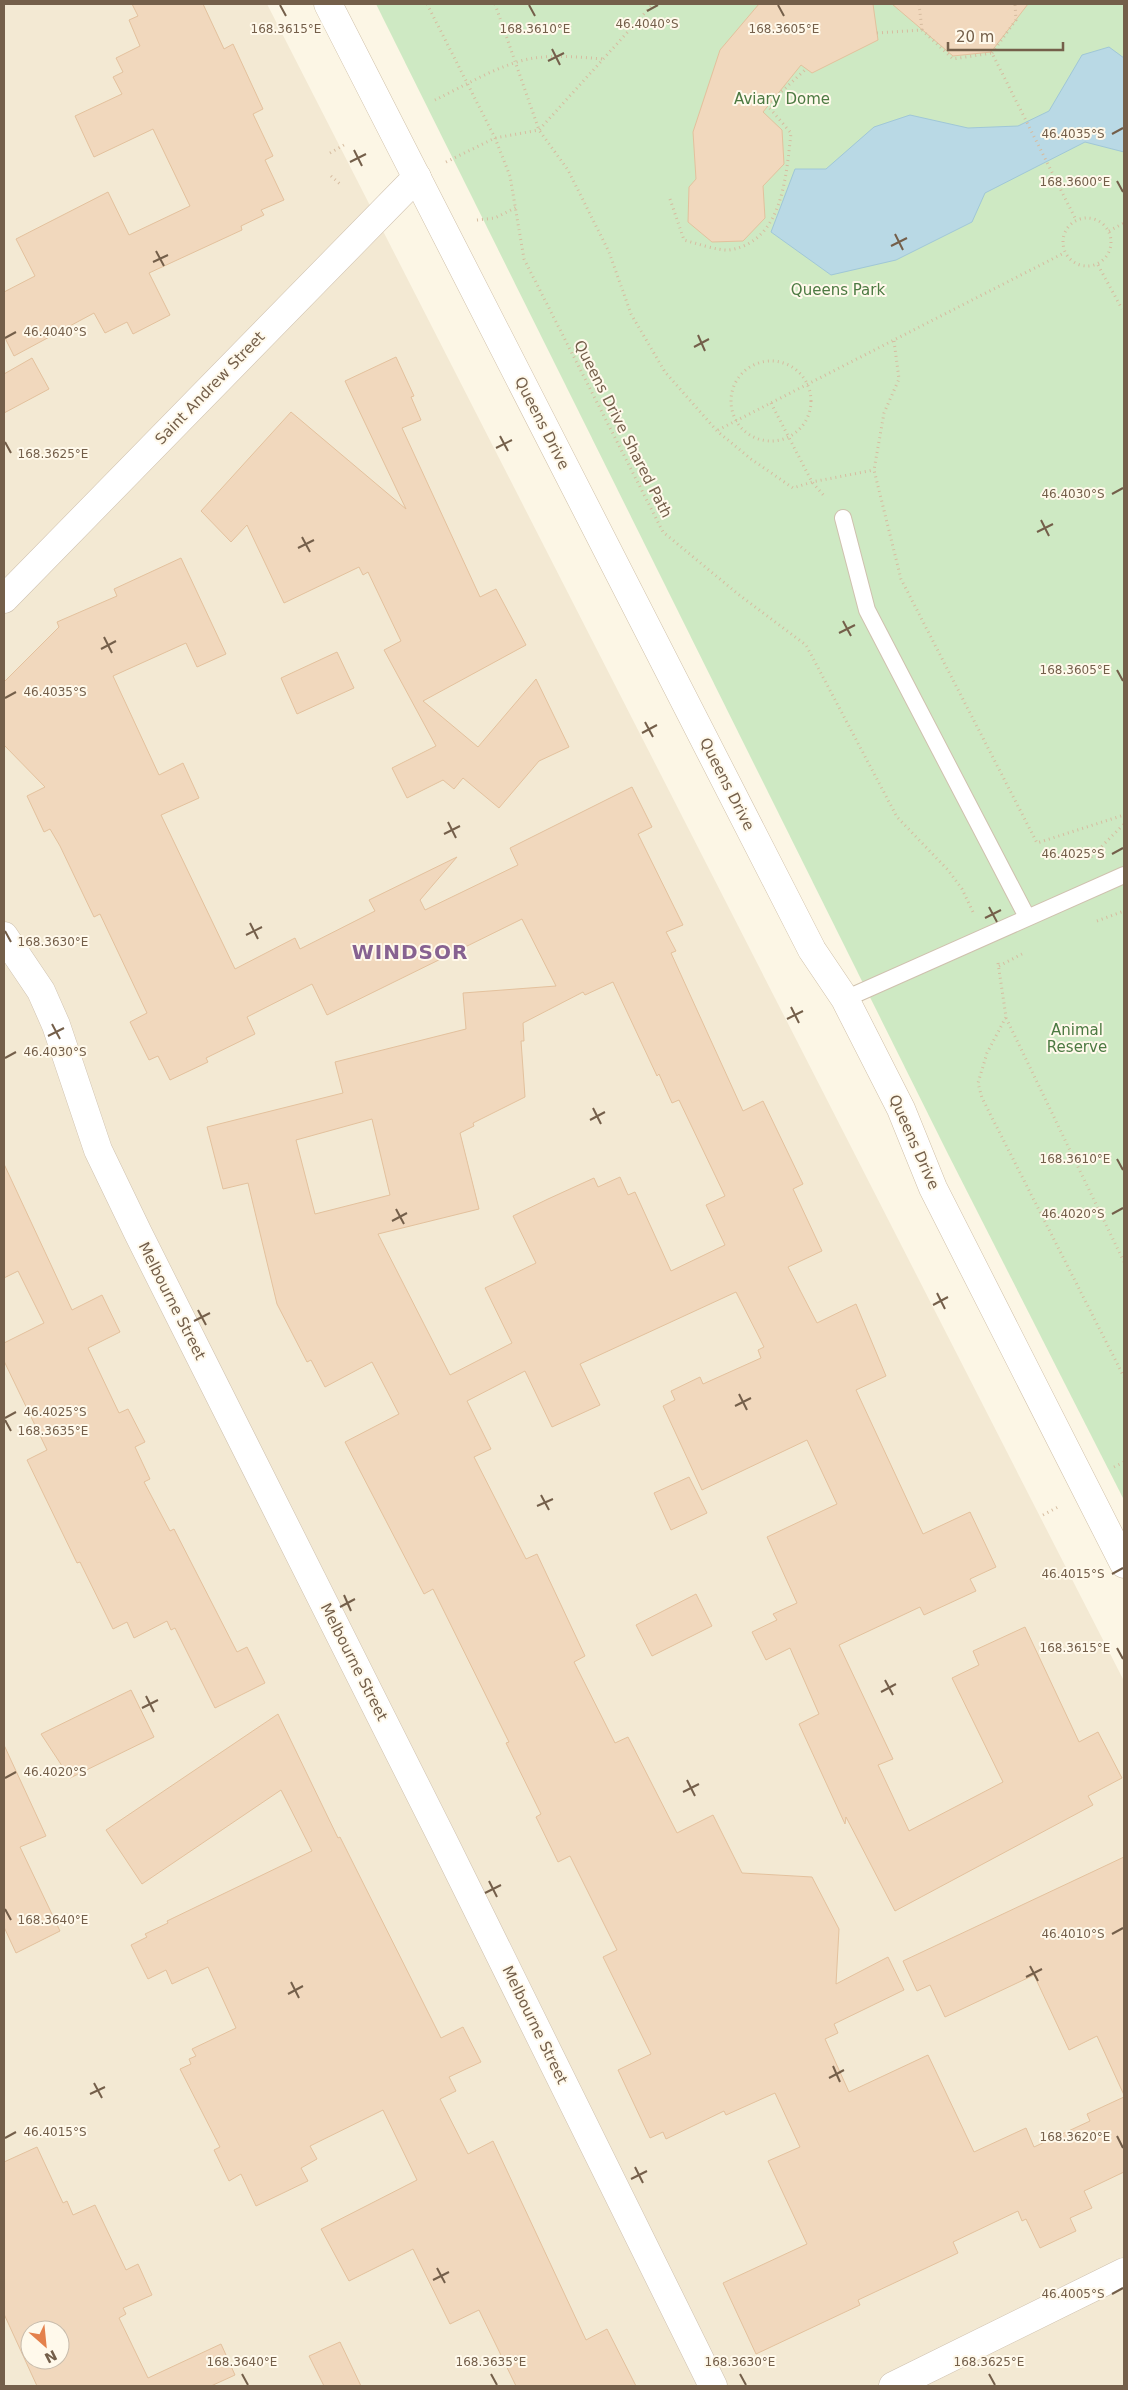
<svg xmlns="http://www.w3.org/2000/svg" width="1128" height="2390" font-family="'DejaVu Sans',sans-serif">
<style>
.residential{fill:#f3e9d3;fill-rule:evenodd}
.green{fill:#cee9c3}
.water{fill:#b9d9e5;stroke:#a0c7d7}
.building{fill:#f1d8bd;stroke:#e3c19d;fill-rule:evenodd}
.lines{fill:none;stroke-linecap:round;stroke-linejoin:round}
.service-casing{stroke:#cfc1ae;stroke-width:18}
.minor-casing{stroke:#cfc1ae;stroke-width:29}
.tertiary-casing{stroke:#cfc1ae;stroke-width:29}
.secondary-casing{stroke:#d0c0a8;stroke-width:29}
.path{stroke:#d6bca0;stroke-width:3;stroke-dasharray:1 4;stroke-linecap:butt}
.service{stroke:#fff;stroke-width:16}
.minor{stroke:#fff;stroke-width:28}
.tertiary{stroke:#fff;stroke-width:28}
.secondary{stroke:#fff;stroke-width:28}
.ticks{fill:none;stroke:#745f4a;stroke-width:2}
.labels{text-anchor:middle;dominant-baseline:central;stroke-width:4;stroke-linejoin:round;paint-order:stroke}
.park-label{font-size:15px;fill:#4c7a42;stroke:#fff9eb}
.street-label{font-size:15px;fill:#745f4a;stroke:#fff9eb}
.district-label{font-size:20px;font-weight:bold;letter-spacing:1px;fill:#876291;stroke:#fff9eb}
.ticks-label{font-size:12px;text-anchor:middle;fill:#745f4a;stroke:#fff9eb;stroke-width:4;stroke-linejoin:round;paint-order:stroke}
</style>
<rect width="100%" height="100%" fill="#fcf6e5"/>
<path class="residential" d="M 4,4 L 267,4 L 1124,1681 L 1124,2386 L 4,2386 ZM 30,2330 L 60,2330 L 60,2360 L 30,2360 Z"/>
<path class="green" d="M 376,4 L 1124,4 L 1124,1500 L 947,1152 Z"/>
<path class="water" d="M 1109,47 L 1124,58 L 1124,152 L 1085,142 L 985,193 L 972,222 L 896,260 L 831,275 L 771,232 L 795,169 L 826,169 L 874,127 L 910,115 L 968,128 L 1018,126 L 1049,111 L 1082,55 Z"/>
<g class="building">
<path d="M 132,4 L 203,4 L 224,49 L 233,44 L 263,109 L 253,114 L 273,156 L 265,160 L 284,200 L 261,210 L 264,215 L 241,226 L 242,230 L 149,273 L 170,315 L 133,334 L 127,322 L 105,333 L 94,313 L 14,356 L 4,336 L 4,292 L 35,276 L 16,239 L 108,192 L 129,235 L 190,206 L 153,129 L 94,157 L 75,116 L 122,94 L 113,77 L 123,72 L 116,58 L 140,46 L 129,20 L 138,16 Z"/>
<path d="M 759,4 L 873,4 L 878,40 L 812,73 L 801,65 L 763,112 L 782,130 L 784,164 L 763,186 L 765,218 L 743,241 L 712,242 L 688,222 L 689,187 L 696,179 L 693,132 L 720,50 Z"/>
<path d="M 892,4 L 1028,4 L 991,52 L 953,56 Z"/>
<path d="M 396,357 L 414,396 L 411,397 L 421,420 L 402,428 L 480,597 L 496,589 L 526,645 L 423,701 L 478,747 L 536,679 L 569,747 L 539,761 L 499,808 L 463,778 L 454,789 L 443,780 L 407,798 L 392,768 L 436,746 L 384,650 L 401,641 L 368,572 L 363,575 L 359,567 L 284,603 L 247,525 L 231,542 L 201,511 L 291,412 L 406,509 L 345,381 Z"/>
<path d="M 32,358 L 49,389 L 4,413 L 4,374 Z"/>
<path d="M 181,558 L 226,654 L 197,667 L 186,643 L 113,676 L 159,775 L 183,763 L 199,798 L 161,815 L 235,969 L 295,938 L 300,949 L 375,911 L 369,900 L 457,857 L 420,900 L 425,910 L 518,865 L 510,848 L 632,787 L 652,827 L 638,834 L 683,925 L 666,932 L 676,951 L 671,953 L 743,1111 L 763,1101 L 803,1184 L 793,1189 L 822,1251 L 788,1267 L 817,1323 L 856,1304 L 886,1376 L 856,1390 L 923,1534 L 970,1512 L 996,1567 L 970,1579 L 976,1591 L 924,1615 L 920,1607 L 839,1645 L 893,1759 L 878,1765 L 909,1831 L 1003,1782 L 952,1678 L 979,1665 L 973,1651 L 1025,1627 L 1079,1742 L 1098,1732 L 1122,1778 L 1088,1796 L 1093,1805 L 895,1911 L 846,1817 L 845,1824 L 799,1724 L 819,1714 L 790,1648 L 766,1660 L 752,1632 L 777,1620 L 773,1614 L 797,1603 L 767,1537 L 837,1504 L 807,1440 L 702,1490 L 663,1406 L 675,1400 L 671,1391 L 700,1377 L 703,1384 L 761,1358 L 758,1350 L 764,1347 L 736,1292 L 580,1364 L 600,1405 L 552,1427 L 525,1371 L 467,1401 L 491,1449 L 474,1457 L 526,1559 L 537,1554 L 585,1656 L 574,1662 L 615,1743 L 628,1737 L 677,1833 L 713,1815 L 742,1873 L 812,1877 L 839,1929 L 836,1984 L 888,1957 L 904,1990 L 834,2024 L 838,2033 L 825,2039 L 849,2092 L 928,2055 L 974,2152 L 1026,2128 L 1034,2147 L 1090,2121 L 1087,2114 L 1124,2097 L 1124,2172 L 1084,2191 L 1092,2208 L 1070,2218 L 1076,2231 L 1040,2248 L 1026,2219 L 1022,2221 L 1018,2211 L 953,2242 L 958,2253 L 858,2300 L 860,2305 L 756,2354 L 723,2283 L 807,2244 L 768,2161 L 800,2147 L 775,2093 L 726,2115 L 724,2111 L 666,2139 L 663,2132 L 650,2138 L 618,2070 L 651,2054 L 603,1957 L 617,1950 L 570,1856 L 558,1862 L 536,1817 L 541,1814 L 506,1743 L 509,1742 L 433,1589 L 424,1594 L 345,1442 L 399,1414 L 372,1362 L 325,1387 L 311,1360 L 307,1362 L 277,1304 L 248,1183 L 223,1189 L 207,1127 L 343,1093 L 335,1062 L 466,1029 L 463,993 L 556,986 L 522,919 L 327,1015 L 312,984 L 247,1017 L 255,1034 L 206,1058 L 208,1062 L 170,1080 L 158,1056 L 149,1060 L 130,1022 L 147,1013 L 100,914 L 94,917 L 60,846 L 50,829 L 44,832 L 27,796 L 45,787 L 4,745 L 4,682 L 59,627 L 57,622 L 117,596 L 114,589 ZM 613,982 L 657,1076 L 659,1074 L 672,1103 L 679,1100 L 725,1196 L 706,1205 L 725,1245 L 671,1271 L 635,1192 L 628,1195 L 620,1177 L 598,1187 L 594,1178 L 548,1199 L 513,1216 L 536,1263 L 485,1288 L 512,1343 L 450,1375 L 378,1234 L 479,1209 L 460,1133 L 474,1126 L 473,1123 L 525,1097 L 521,1041 L 524,1041 L 523,1023 L 583,992 L 585,995 ZM 372,1119 L 390,1195 L 315,1214 L 296,1140 Z"/>
<path d="M 337,652 L 354,688 L 297,714 L 281,678 Z"/>
<path d="M 4,1164 L 72,1310 L 102,1295 L 120,1332 L 88,1348 L 119,1413 L 128,1409 L 145,1442 L 135,1447 L 150,1479 L 144,1482 L 170,1531 L 174,1529 L 237,1652 L 247,1647 L 265,1683 L 215,1708 L 175,1628 L 171,1630 L 167,1621 L 134,1638 L 127,1622 L 113,1629 L 80,1562 L 77,1563 L 27,1460 L 47,1450 L 4,1361 L 4,1343 L 44,1323 L 18,1271 L 4,1278 Z"/>
<path d="M 689,1477 L 707,1513 L 671,1530 L 654,1493 Z"/>
<path d="M 696,1594 L 712,1626 L 652,1656 L 636,1625 Z"/>
<path d="M 131,1690 L 154,1737 L 70,1778 L 41,1734 Z"/>
<path d="M 278,1714 L 338,1838 L 340,1837 L 441,2038 L 463,2027 L 481,2062 L 449,2077 L 456,2091 L 440,2099 L 468,2154 L 493,2141 L 586,2340 L 607,2329 L 636,2386 L 516,2386 L 479,2310 L 450,2324 L 413,2249 L 349,2281 L 321,2229 L 417,2180 L 383,2110 L 310,2146 L 317,2159 L 301,2168 L 308,2181 L 256,2206 L 241,2174 L 229,2181 L 214,2150 L 220,2147 L 180,2069 L 191,2064 L 189,2059 L 196,2056 L 192,2049 L 236,2028 L 208,1967 L 172,1984 L 166,1970 L 148,1979 L 131,1945 L 147,1937 L 145,1934 L 168,1923 L 167,1921 L 312,1851 L 281,1790 L 142,1884 L 106,1830 Z"/>
<path d="M 4,1745 L 46,1836 L 20,1847 L 60,1931 L 16,1953 L 4,1927 Z"/>
<path d="M 1124,1857 L 1124,2095 L 1097,2036 L 1069,2050 L 1034,1975 L 945,2017 L 930,1985 L 917,1991 L 903,1961 Z"/>
<path d="M 37,2147 L 63,2203 L 67,2201 L 73,2215 L 95,2205 L 126,2270 L 138,2264 L 152,2295 L 123,2308 L 126,2314 L 119,2318 L 148,2378 L 221,2344 L 235,2375 L 211,2386 L 37,2386 L 4,2314 L 4,2162 ZM 30,2330 L 60,2330 L 60,2360 L 30,2360 Z"/>
<path d="M 340,2342 L 361,2386 L 324,2386 L 309,2356 Z"/>
</g>
<g class="lines">
<defs>
<g id="service">
<path d="M 843,518 L 867,610 L 1027,917"/>
<path d="M 845,999 L 1124,875"/>
</g>
<g id="minor">
<path d="M 4,936 L 41,991 L 56,1025 L 98,1150 L 138,1233 L 444,1842 L 713,2386"/>
<path d="M 893,2386 L 1124,2272"/>
</g>
<path id="tertiary" d="M 4,599 L 417,177"/>
<path id="secondary" d="M 328,4 L 812,950 L 845,999 L 901,1109 L 933,1188 L 1124,1564"/>
</defs>
<use href="#service" class="service-casing"/>
<use href="#minor" class="minor-casing"/>
<use href="#tertiary" class="tertiary-casing"/>
<use href="#secondary" class="secondary-casing"/>
<g class="path">
<path d="M 427,4 L 495,138 L 510,176 L 524,259 L 663,532 L 738,594 L 806,645 L 897,817 L 948,870 L 962,889 L 973,912"/>
<path d="M 495,4 L 539,130 L 568,170 L 609,252 L 631,314 L 665,372 L 717,431 L 751,459 L 793,488 L 812,482 L 874,470"/>
<path d="M 919,4 L 922,30"/>
<path d="M 877,33 L 922,30 L 953,59 L 992,53 L 1076,220"/>
<path d="M 992,53 L 1016,20 L 1015,4"/>
<path d="M 435,100 C 464,86 502,63 534,58 C 557,55 580,57 603,59"/>
<path d="M 330,153 L 344,145"/>
<path d="M 446,162 L 495,138 L 539,130 L 653,4"/>
<path d="M 331,176 L 340,184"/>
<path d="M 670,199 L 684,240 C 695,243 719,251 729,250 C 783,242 786,176 791,133 L 767,105 L 806,69"/>
<circle cx="1087" cy="242" r="24"/>
<path d="M 477,220 L 495,218 L 517,207"/>
<path d="M 1109,231 L 1124,223"/>
<path d="M 1098,265 L 1122,309"/>
<path d="M 894,341 L 899,379 L 884,413 L 874,470 L 901,579 L 1037,843 L 1124,815"/>
<circle cx="771" cy="401" r="40"/>
<path d="M 771,403 L 812,482 L 825,497"/>
<path d="M 718,430 L 1064,253"/>
<path d="M 1091,857 L 1124,824"/>
<path d="M 1097,921 L 1124,911"/>
<path d="M 998,963 L 1006,1017 L 987,1053 L 978,1083 L 982,1098 L 1124,1377"/>
<path d="M 999,966 L 1022,954"/>
<path d="M 1006,1018 L 1124,1262"/>
<path d="M 1114,1467 L 1124,1462"/>
<path d="M 1043,1515 L 1058,1507"/>
</g>
<use href="#service" class="service"/>
<use href="#minor" class="minor"/>
<use href="#tertiary" class="tertiary"/>
<use href="#secondary" class="secondary"/>
</g>
<path class="ticks" d="M 280,5 L 286,16M 529,5 L 535,16M 778,5 L 784,16M 647,11 L 658,5M 552,49 L 560,65M 548,61 L 564,53M 1112,134 L 1123,128M 354,150 L 362,166M 350,162 L 366,154M 1117,181 L 1123,192M 895,234 L 903,250M 891,246 L 907,238M 156,251 L 164,266M 153,262 L 168,255M 698,335 L 705,351M 5,338 L 16,332M 694,347 L 709,339M 500,436 L 508,451M 5,442 L 11,453M 496,448 L 512,440M 1112,494 L 1123,488M 1041,520 L 1049,536M 1037,532 L 1053,524M 302,537 L 310,552M 298,548 L 314,540M 843,621 L 851,636M 839,633 L 855,625M 104,637 L 112,653M 101,649 L 116,641M 1117,670 L 1123,681M 5,698 L 16,692M 645,722 L 653,737M 642,733 L 657,725M 448,822 L 456,838M 444,834 L 460,826M 1112,854 L 1123,848M 989,907 L 997,922M 985,918 L 1001,910M 250,923 L 258,939M 5,931 L 11,942M 246,935 L 262,927M 791,1007 L 799,1023M 787,1019 L 803,1011M 52,1024 L 60,1039M 48,1036 L 64,1028M 5,1058 L 16,1052M 593,1108 L 601,1124M 590,1120 L 605,1112M 1117,1159 L 1123,1170M 396,1209 L 404,1224M 1112,1214 L 1123,1208M 392,1221 L 407,1213M 937,1293 L 945,1309M 933,1305 L 948,1297M 198,1310 L 206,1325M 194,1321 L 210,1313M 739,1394 L 747,1410M 735,1406 L 751,1398M 5,1418 L 16,1412M 5,1420 L 11,1431M 541,1495 L 549,1510M 537,1506 L 553,1499M 1112,1574 L 1123,1568M 344,1595 L 351,1611M 340,1607 L 355,1599M 1117,1648 L 1123,1659M 885,1680 L 893,1695M 881,1692 L 896,1684M 146,1696 L 154,1712M 142,1708 L 158,1700M 5,1778 L 16,1772M 687,1780 L 695,1796M 683,1792 L 699,1784M 489,1881 L 497,1897M 485,1893 L 501,1885M 5,1909 L 11,1920M 1112,1934 L 1123,1928M 1030,1966 L 1038,1981M 1026,1977 L 1042,1969M 291,1982 L 299,1998M 288,1994 L 303,1986M 833,2066 L 840,2082M 829,2078 L 844,2070M 94,2083 L 102,2098M 90,2094 L 105,2087M 1117,2136 L 1123,2148M 5,2138 L 16,2132M 635,2167 L 643,2183M 631,2179 L 647,2171M 437,2268 L 445,2283M 433,2280 L 449,2272M 1112,2294 L 1123,2288M 242,2374 L 248,2385M 491,2374 L 497,2385M 740,2374 L 746,2385M 989,2374 L 995,2385"/>
<g class="labels">
<g class="park-label">
<text x="782" y="99">Aviary Dome</text>
<text x="838" y="290">Queens Park</text>
<text x="1077" y="1030">Animal<tspan x="1077" dy="17">Reserve</tspan></text>
</g>
<g class="street-label">
<text transform="translate(210 388) rotate(-46)">Saint Andrew Street</text>
<text transform="translate(542 423) rotate(63)">Queens Drive</text>
<text transform="translate(623 429) rotate(63)">Queens Drive Shared Path</text>
<text transform="translate(727 784) rotate(63)">Queens Drive</text>
<text transform="translate(914 1142) rotate(66)">Queens Drive</text>
<text transform="translate(172 1301) rotate(63)">Melbourne Street</text>
<text transform="translate(354 1662) rotate(63)">Melbourne Street</text>
<text transform="translate(535 2025) rotate(64)">Melbourne Street</text>
</g>
<g class="district-label">
<text x="410" y="952">WINDSOR</text>
</g>
</g>
<g class="ticks-label">
<text x="647" y="28">46.4040°S</text>
<text x="286" y="33">168.3615°E</text>
<text x="535" y="33">168.3610°E</text>
<text x="784" y="33">168.3605°E</text>
<text x="1073" y="138">46.4035°S</text>
<text x="1075" y="186">168.3600°E</text>
<text x="55" y="336">46.4040°S</text>
<text x="53" y="458">168.3625°E</text>
<text x="1073" y="498">46.4030°S</text>
<text x="1075" y="674">168.3605°E</text>
<text x="55" y="696">46.4035°S</text>
<text x="1073" y="858">46.4025°S</text>
<text x="53" y="946">168.3630°E</text>
<text x="55" y="1056">46.4030°S</text>
<text x="1075" y="1163">168.3610°E</text>
<text x="1073" y="1218">46.4020°S</text>
<text x="55" y="1416">46.4025°S</text>
<text x="53" y="1435">168.3635°E</text>
<text x="1073" y="1578">46.4015°S</text>
<text x="1075" y="1652">168.3615°E</text>
<text x="55" y="1776">46.4020°S</text>
<text x="53" y="1924">168.3640°E</text>
<text x="1073" y="1938">46.4010°S</text>
<text x="55" y="2136">46.4015°S</text>
<text x="1075" y="2141">168.3620°E</text>
<text x="1073" y="2298">46.4005°S</text>
<text x="242" y="2366">168.3640°E</text>
<text x="491" y="2366">168.3635°E</text>
<text x="740" y="2366">168.3630°E</text>
<text x="989" y="2366">168.3625°E</text>
</g>
<rect width="1128" height="2390" fill="none" stroke="#745f4a" stroke-width="10"/>
<g transform="translate(45 2345) rotate(153)"><circle r="24" fill="#fff9eb" stroke="#c7bbab"/>
<path d="M0-4L9 19L0 12L-9 19Z" fill="#e4814c"/>
<text y="-8" font-size="14" font-weight="bold" text-anchor="middle" fill="#745f4a">N</text>
</g>
<path d="M948 42v8h115v-8" fill="none" stroke="#745f4a" stroke-width="2.5"/>
<text x="956" y="42" font-size="15" fill="#745f4a" stroke="#fff9eb" stroke-width="4" paint-order="stroke">20 m</text>
</svg>
